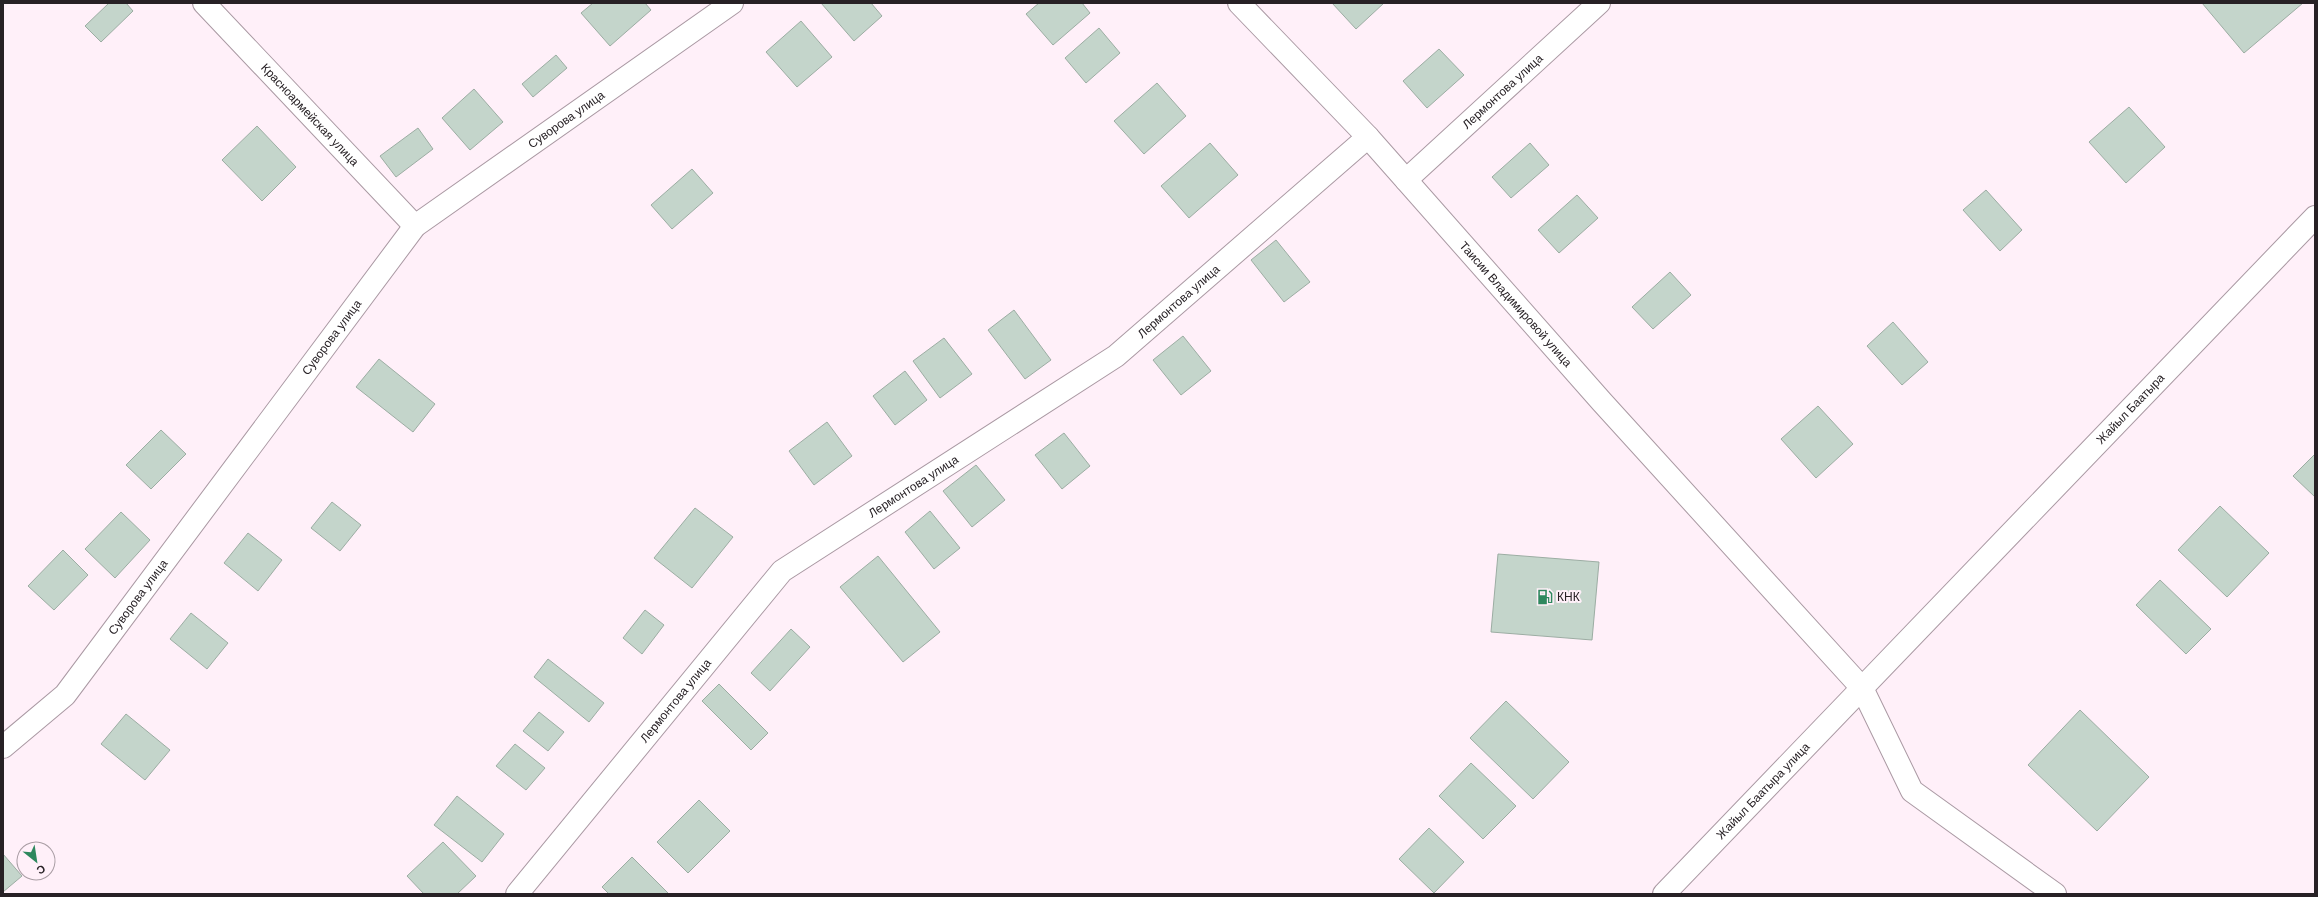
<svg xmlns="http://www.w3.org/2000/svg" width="2318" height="897" font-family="'DM Sans',sans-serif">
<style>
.building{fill:#c4d5cb;stroke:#9cada3}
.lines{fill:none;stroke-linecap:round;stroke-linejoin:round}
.minor-casing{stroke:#aa99a3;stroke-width:24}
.highway-casing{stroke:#aa99a3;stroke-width:24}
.minor{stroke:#fff;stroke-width:22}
.highway{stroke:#fff;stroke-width:22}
.labels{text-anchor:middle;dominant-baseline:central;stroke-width:4;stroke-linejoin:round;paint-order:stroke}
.street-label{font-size:12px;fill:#272125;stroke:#fff0f9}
.poi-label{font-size:12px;fill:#272125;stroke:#fff0f9;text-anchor:start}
</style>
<rect width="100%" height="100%" fill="#fff0f9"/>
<g class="building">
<path d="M 109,3 L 126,3 L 133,11 L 101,42 L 85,26 Z"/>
<path d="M 593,3 L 645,3 L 651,10 L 610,46 L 581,13 Z"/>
<path d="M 821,3 L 871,3 L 882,16 L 854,41 Z"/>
<path d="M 1039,3 L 1082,3 L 1090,13 L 1053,45 L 1026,14 Z"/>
<path d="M 1332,3 L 1384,3 L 1356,29 Z"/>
<path d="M 2202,3 L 2303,3 L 2244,53 Z"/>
<path d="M 801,21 L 832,57 L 797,87 L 766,52 Z"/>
<path d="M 1099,28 L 1120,53 L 1086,83 L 1065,58 Z"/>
<path d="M 1439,49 L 1464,75 L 1427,108 L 1403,81 Z"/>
<path d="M 556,55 L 567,68 L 533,97 L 522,84 Z"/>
<path d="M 1157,83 L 1186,116 L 1144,154 L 1114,121 Z"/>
<path d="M 474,89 L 503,122 L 470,150 L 442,118 Z"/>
<path d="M 2129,107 L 2165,147 L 2126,183 L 2089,142 Z"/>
<path d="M 257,126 L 296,167 L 262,201 L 222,160 Z"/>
<path d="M 418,128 L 433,149 L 396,177 L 380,156 Z"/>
<path d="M 1210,143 L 1238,175 L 1189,218 L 1161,186 Z"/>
<path d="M 1530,143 L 1549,165 L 1511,198 L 1492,177 Z"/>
<path d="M 692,169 L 713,193 L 672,229 L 651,205 Z"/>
<path d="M 1986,190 L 2022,230 L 2000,251 L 1963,210 Z"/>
<path d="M 1577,195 L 1598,218 L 1559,253 L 1538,230 Z"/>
<path d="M 1276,240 L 1310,282 L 1284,302 L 1251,260 Z"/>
<path d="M 1670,272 L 1691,295 L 1653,329 L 1632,307 Z"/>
<path d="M 1014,310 L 1051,360 L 1025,379 L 988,330 Z"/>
<path d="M 1893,322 L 1928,362 L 1902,385 L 1867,346 Z"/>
<path d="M 1183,336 L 1211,371 L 1181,395 L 1153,360 Z"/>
<path d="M 944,338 L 972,374 L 940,398 L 913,361 Z"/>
<path d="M 379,359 L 435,404 L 413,432 L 356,387 Z"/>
<path d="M 905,371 L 927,400 L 895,425 L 873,396 Z"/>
<path d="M 1818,406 L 1853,444 L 1816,478 L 1781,439 Z"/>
<path d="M 827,422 L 852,456 L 814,485 L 789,451 Z"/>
<path d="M 161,430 L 186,454 L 151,489 L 126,465 Z"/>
<path d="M 1064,433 L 1090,466 L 1062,489 L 1035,455 Z"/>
<path d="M 2315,454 L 2315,497 L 2293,476 Z"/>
<path d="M 976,465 L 1005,500 L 972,527 L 943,491 Z"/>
<path d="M 332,502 L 361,525 L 340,551 L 311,528 Z"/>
<path d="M 2220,506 L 2269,553 L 2227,597 L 2178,550 Z"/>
<path d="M 695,508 L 733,537 L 692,588 L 654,558 Z"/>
<path d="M 930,511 L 960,548 L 934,569 L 905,532 Z"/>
<path d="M 121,512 L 150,540 L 115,578 L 85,549 Z"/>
<path d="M 248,533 L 282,560 L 258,591 L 224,563 Z"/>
<path d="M 63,550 L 88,575 L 54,610 L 28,586 Z"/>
<path d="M 1498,554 L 1599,562 L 1592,640 L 1491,632 Z"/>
<path d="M 878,556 L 940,632 L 903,662 L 840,587 Z"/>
<path d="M 2160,580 L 2211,629 L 2186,654 L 2136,605 Z"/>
<path d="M 645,610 L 664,625 L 642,654 L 623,638 Z"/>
<path d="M 191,613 L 228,643 L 207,669 L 170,639 Z"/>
<path d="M 791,629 L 810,647 L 770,691 L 751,673 Z"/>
<path d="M 548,659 L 604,703 L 589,722 L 534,677 Z"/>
<path d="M 719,684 L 768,733 L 751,750 L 702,701 Z"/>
<path d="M 1506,701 L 1569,762 L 1533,799 L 1470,738 Z"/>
<path d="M 2080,710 L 2149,777 L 2097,831 L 2028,765 Z"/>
<path d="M 539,712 L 564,732 L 548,751 L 523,731 Z"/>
<path d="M 126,714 L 170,750 L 145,780 L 101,744 Z"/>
<path d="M 515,744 L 545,768 L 526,790 L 496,766 Z"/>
<path d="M 1471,763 L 1516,806 L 1483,839 L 1439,796 Z"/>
<path d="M 457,796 L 504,834 L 482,862 L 434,825 Z"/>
<path d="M 699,800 L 730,831 L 688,873 L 657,842 Z"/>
<path d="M 1429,828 L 1464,862 L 1434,893 L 1399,859 Z"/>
<path d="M 443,842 L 476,876 L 457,894 L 424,894 L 407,876 Z"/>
<path d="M 3,854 L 22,876 L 3,892 Z"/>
<path d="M 632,857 L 669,894 L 609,894 L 602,887 Z"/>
</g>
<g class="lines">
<defs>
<g id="minor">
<path id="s1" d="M 204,3 L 415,226"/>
<path id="s2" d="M 1239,3 L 1368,137 L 1602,402 L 1862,688 L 1912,791 L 2055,894"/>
<path id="s3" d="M 1406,180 L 1599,3"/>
<path id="s4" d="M 3,747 L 65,695 L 415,226 L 732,3"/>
<path id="s5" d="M 517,894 L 782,571 L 1116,356 L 1368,137"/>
</g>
<g id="highway">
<path id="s6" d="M 1664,894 L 2315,217"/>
</g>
</defs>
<use href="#minor" class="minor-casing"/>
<use href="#highway" class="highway-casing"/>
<use href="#minor" class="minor"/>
<use href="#highway" class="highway"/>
</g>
<defs>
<symbol id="fuel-bare" viewBox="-9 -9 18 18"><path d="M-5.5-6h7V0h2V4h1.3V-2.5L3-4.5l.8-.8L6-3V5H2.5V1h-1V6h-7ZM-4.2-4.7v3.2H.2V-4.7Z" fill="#2e885e" stroke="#fff0f9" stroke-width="2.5" paint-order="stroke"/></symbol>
</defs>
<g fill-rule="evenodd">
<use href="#fuel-bare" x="1534" y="586" width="22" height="22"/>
</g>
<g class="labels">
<g class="street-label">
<text stroke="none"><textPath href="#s3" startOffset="131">Лермонтова улица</textPath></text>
<text stroke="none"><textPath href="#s1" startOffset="154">Красноармейская улица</textPath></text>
<text stroke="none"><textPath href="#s4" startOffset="851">Суворова улица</textPath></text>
<text stroke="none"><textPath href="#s5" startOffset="898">Лермонтова улица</textPath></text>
<text stroke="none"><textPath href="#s2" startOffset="409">Таисии Владимировой улица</textPath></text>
<text stroke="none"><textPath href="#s4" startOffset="527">Суворова улица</textPath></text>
<text stroke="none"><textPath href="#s6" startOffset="673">Жайыл Баатыра</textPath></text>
<text stroke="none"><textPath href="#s5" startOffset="574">Лермонтова улица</textPath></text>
<text stroke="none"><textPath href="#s4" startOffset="203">Суворова улица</textPath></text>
<text stroke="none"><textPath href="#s5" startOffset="250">Лермонтова улица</textPath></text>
<text stroke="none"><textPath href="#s6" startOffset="143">Жайыл Баатыра улица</textPath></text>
</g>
<g class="poi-label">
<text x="1557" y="597">КНК</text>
</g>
</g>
<rect width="2318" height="897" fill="none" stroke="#272125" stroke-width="8"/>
<g transform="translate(36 861) rotate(150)"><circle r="19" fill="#fff0f9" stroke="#a99da4"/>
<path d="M0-3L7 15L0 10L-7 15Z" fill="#2e885e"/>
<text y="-6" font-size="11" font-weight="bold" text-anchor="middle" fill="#272125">С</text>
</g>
</svg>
